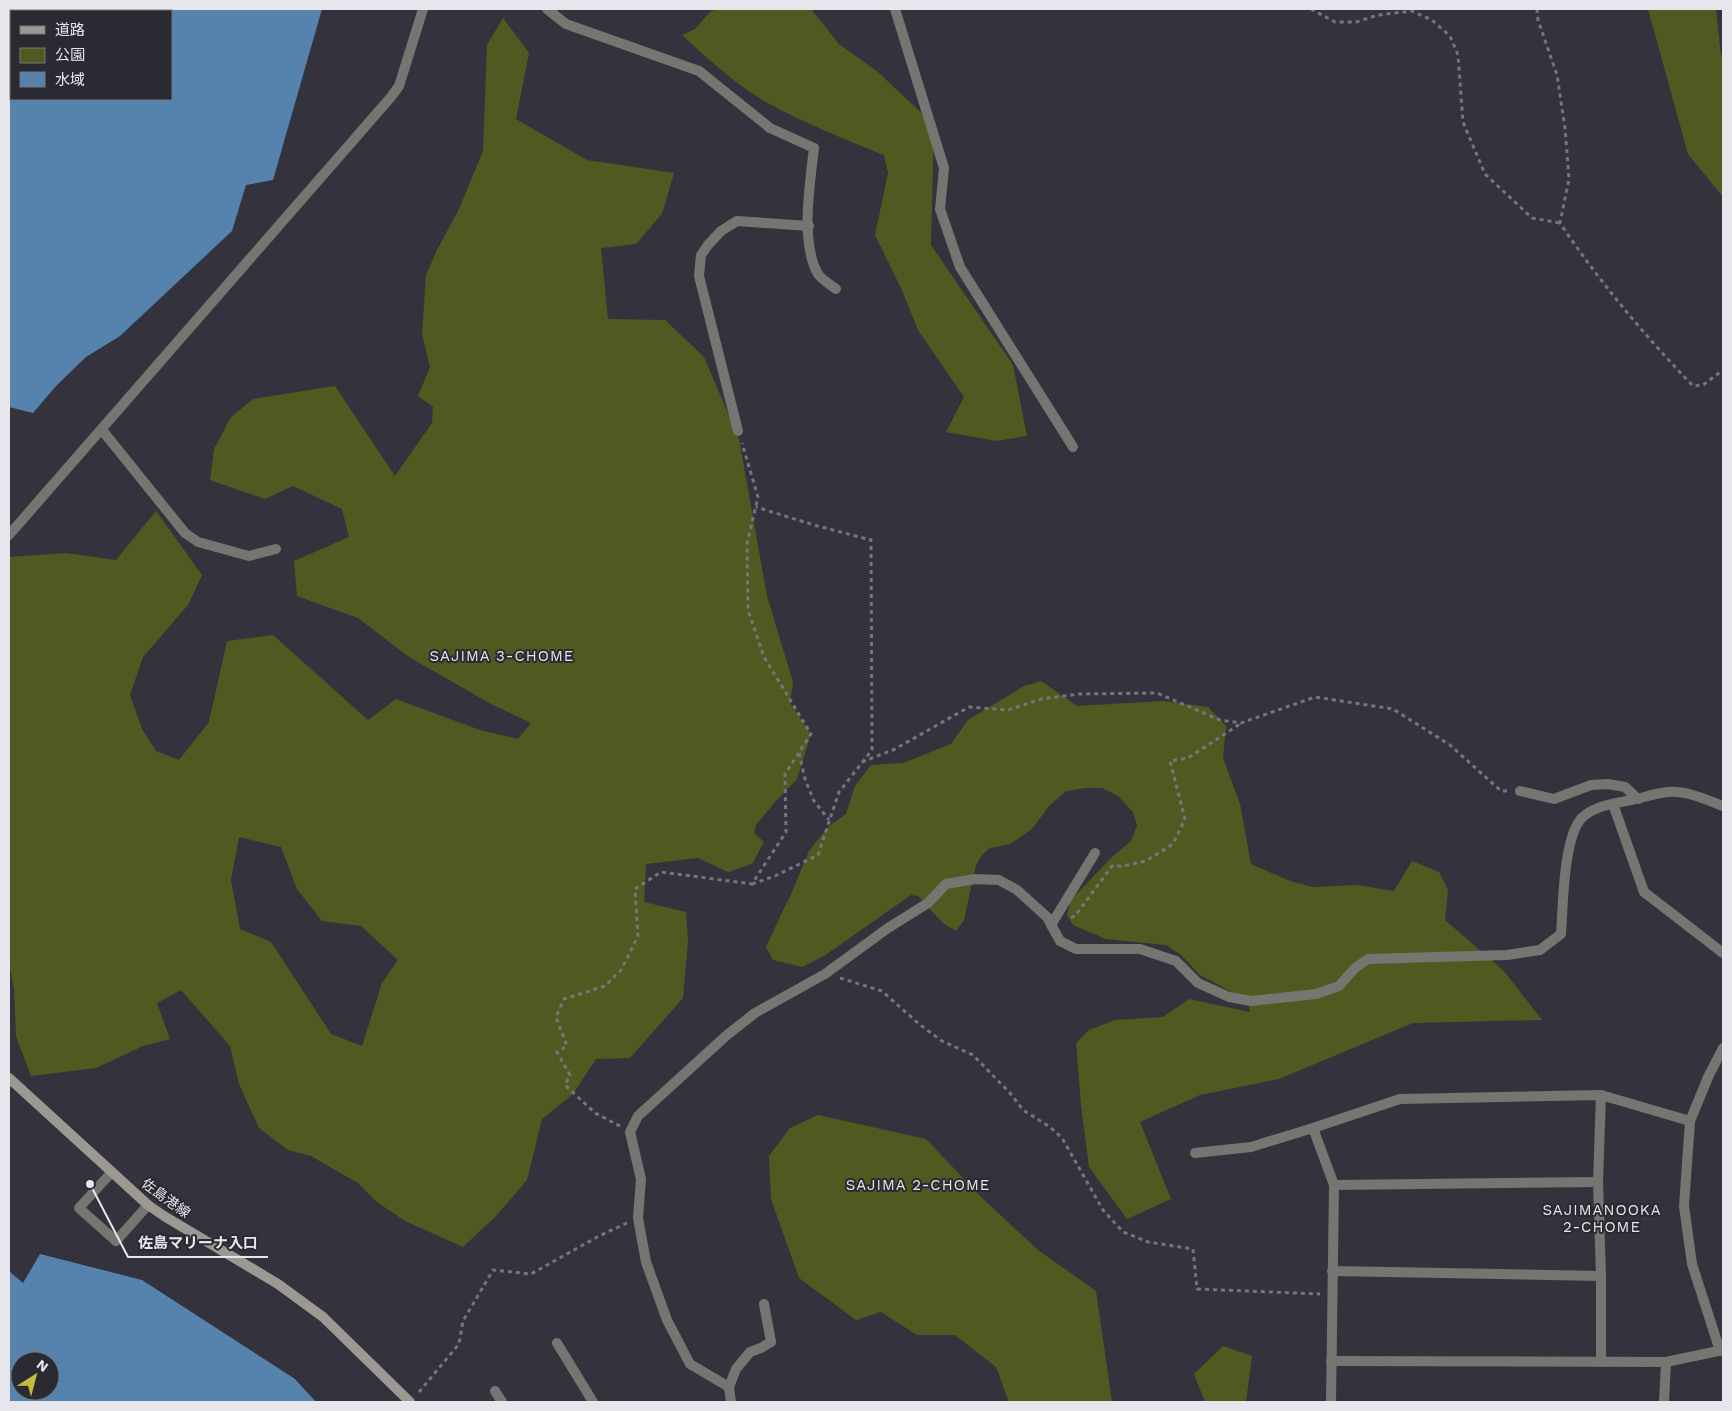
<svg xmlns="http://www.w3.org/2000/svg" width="1732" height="1411" font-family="'Work Sans','Noto Sans JP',sans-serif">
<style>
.green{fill:#525920;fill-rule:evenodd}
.water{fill:#5683ad;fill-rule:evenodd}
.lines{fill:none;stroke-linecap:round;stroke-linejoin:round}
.path{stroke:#76757e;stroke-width:3;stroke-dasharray:4 4;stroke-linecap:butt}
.service{stroke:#777571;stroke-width:10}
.minor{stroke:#777571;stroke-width:10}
.tertiary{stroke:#777571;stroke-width:10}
.secondary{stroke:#9c9992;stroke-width:10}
.labels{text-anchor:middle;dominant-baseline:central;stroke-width:4;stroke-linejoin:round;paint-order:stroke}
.street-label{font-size:14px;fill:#e7e6ec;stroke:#2a2a33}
.neighbourhood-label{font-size:15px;letter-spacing:1px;fill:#e7e6ec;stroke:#2a2a33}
.leader{fill:none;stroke:#e7e6ec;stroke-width:2}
.callout-dot{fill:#e7e6ec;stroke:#2a2a33;stroke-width:2}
.callout-label{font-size:15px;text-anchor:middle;font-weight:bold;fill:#e7e6ec;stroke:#2a2a33;stroke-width:4;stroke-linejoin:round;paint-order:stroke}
</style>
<rect width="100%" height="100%" fill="#34333d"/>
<g class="green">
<path d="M 725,9 L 811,9 L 839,44 L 878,72 L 934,125 L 931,245 L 1013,365 L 1027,436 L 997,441 L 946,432 L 964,397 L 918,330 L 901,288 L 875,235 L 888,173 L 884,155 C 844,139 804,123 766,102 C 735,84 708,59 682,35 L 695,29 L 711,11 Z"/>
<path d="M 1648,9 L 1716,9 L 1721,55 L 1723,61 L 1723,197 L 1688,154 Z"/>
<path d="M 503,18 L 529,53 L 516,119 L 587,160 L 674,173 L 662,214 L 636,244 L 601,248 L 608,319 L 665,320 L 704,357 L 739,439 L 767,596 L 793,682 L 790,703 L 811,734 L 797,779 L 775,802 L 756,825 L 754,833 L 764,842 L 752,864 L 728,872 L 698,858 L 646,864 L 644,902 L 686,912 L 688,941 L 683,998 L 630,1058 L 596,1059 L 573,1094 L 542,1119 L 527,1180 L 495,1217 L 463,1247 L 405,1221 L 377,1202 L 358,1183 L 311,1156 L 288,1150 L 259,1128 L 239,1084 L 230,1046 L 181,990 L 157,1003 L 170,1039 L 143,1046 L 96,1068 L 31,1076 L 16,1036 L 14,989 L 9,962 L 9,557 L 66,553 L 116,560 L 156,511 L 202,575 L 188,605 L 143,657 L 130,695 L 142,729 L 156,751 L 179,760 L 209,722 L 227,641 L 273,635 L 368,720 L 396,699 L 480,730 L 518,739 L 531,723 L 491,704 L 409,657 L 358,618 L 297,596 L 294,561 L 349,537 L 342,509 L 293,486 L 265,499 L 210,480 L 214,449 L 231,417 L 253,399 L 335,386 L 395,476 L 432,423 L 433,407 L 418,396 L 430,367 L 422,334 L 426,275 L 437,250 L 459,209 L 483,151 L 487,45 ZM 239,837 L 281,847 L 297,889 L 322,921 L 361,926 L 398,960 L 382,983 L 362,1046 L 331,1034 L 271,942 L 240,929 L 231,880 Z"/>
<path d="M 1041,681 L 1077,706 L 1163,701 L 1208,707 L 1226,726 L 1223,758 L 1240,804 L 1251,864 L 1290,881 L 1313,887 L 1357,885 L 1394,891 L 1412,861 L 1439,872 L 1448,890 L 1445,920 L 1504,971 L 1542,1020 L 1413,1023 L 1279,1079 L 1200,1095 L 1140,1122 L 1171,1199 L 1127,1219 L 1089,1167 L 1081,1105 L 1076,1043 L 1089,1030 L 1115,1020 L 1163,1017 L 1189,999 L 1250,1012 L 1248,1001 L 1200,975 L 1181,955 L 1166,945 L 1106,939 L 1073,925 L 1067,915 L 1071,900 L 1110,859 L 1131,841 L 1137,826 L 1133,812 L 1118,796 L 1102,788 L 1085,788 L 1066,791 L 1049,806 L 1032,829 L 1010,844 L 990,848 L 982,855 L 976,865 L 964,920 L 956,931 L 944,924 L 918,896 L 911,895 L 824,956 L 802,967 L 773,960 L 766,947 L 785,906 L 789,899 L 809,851 L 828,827 L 846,814 L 855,786 L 871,765 L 903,763 L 951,744 L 968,720 L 1024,686 Z"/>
<path d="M 818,1115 L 926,1139 L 981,1197 L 1038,1250 L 1096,1291 L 1112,1402 L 1009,1402 L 996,1367 L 955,1335 L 917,1335 L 881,1312 L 856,1320 L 799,1278 L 771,1199 L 769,1156 L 790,1128 Z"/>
<path d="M 1223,1346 L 1252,1356 L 1246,1402 L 1205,1402 L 1194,1374 Z"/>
</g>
<g class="water">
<path d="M 9,9 L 322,9 L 273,180 L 246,185 L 232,231 L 120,336 L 86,357 L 56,386 L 33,413 L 9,407 ZM 11,11 L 171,11 L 171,99 L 11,99 Z"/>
<path d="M 40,1254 L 142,1280 L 295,1379 L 316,1402 L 9,1402 L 9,1271 L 23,1283 ZM 20,1361 L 50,1361 L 50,1391 L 20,1391 Z"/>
</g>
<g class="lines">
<g class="path">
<path d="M 1311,9 L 1335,22 L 1356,22 L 1378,15 L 1412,11 L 1432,20 L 1450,36 L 1458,55 L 1463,122 L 1485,174 L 1532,218 L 1560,223"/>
<path d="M 1537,9 L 1538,20 L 1557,75 L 1565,128 L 1569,179 L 1560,223 C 1598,280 1645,336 1693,386 L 1703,385 L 1723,370"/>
<path d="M 799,753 L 805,779 L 814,801 L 829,820"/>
<path d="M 862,762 L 895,749 L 969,707 L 1008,710 L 1041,699 L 1079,694 L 1157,693 L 1220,720 L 1241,723 L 1315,697 L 1393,709 L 1450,745 L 1501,791 L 1509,791"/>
<path d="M 752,884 L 775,876 L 818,855 L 839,792 L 872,750 L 871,540 L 814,525 L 756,507"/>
<path d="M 1071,918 L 1075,916 L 1112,866 L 1123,866 L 1146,861 L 1173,844 L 1185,819 L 1170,761 L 1188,758 L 1240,724"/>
<path d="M 840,978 L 882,991 L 919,1024 L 942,1041 L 973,1055 L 1010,1093 L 1023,1110 L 1050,1127 L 1062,1138 L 1103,1210 L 1123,1232 L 1148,1242 L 1193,1249 L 1197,1289 L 1320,1294"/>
<path d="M 620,1126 L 595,1113 L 565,1085 L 570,1075 L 557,1052 L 567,1046 L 556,1017 L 564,999 L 605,986 L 621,970 L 638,936 L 635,889 L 661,872 L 752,884 L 786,832 L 785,774 L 811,734 L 764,657 L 748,610 L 747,544 L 758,497 L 742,443"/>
<path d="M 419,1392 L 459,1344 L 463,1321 L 493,1270 L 531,1274 L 599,1236 L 627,1223"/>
</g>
<g class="service">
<path d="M 895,9 L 944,168 L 940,209 L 960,267 L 1073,447"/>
<path d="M 814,148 C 810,183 800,243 818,274 C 822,280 831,285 836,289"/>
<path d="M 102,430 L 185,533 L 198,542 L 249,556 L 276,549"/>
<path d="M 738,431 L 699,276 L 701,255 L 708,245 L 721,231 L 737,221 L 809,226"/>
<path d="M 1520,791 L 1554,799 L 1591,785 L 1608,784 L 1625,787 L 1638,799"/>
<path d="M 1051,925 L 1095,853"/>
<path d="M 111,1173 L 79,1208 L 116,1241 L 148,1205"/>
<path d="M 495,1391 L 502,1402"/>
</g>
<g class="minor">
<path d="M 547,9 L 566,24 L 699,71 L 770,128 L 814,148"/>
<path d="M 1613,804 L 1644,892 L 1723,953"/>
<path d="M 1601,1095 L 1598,1182 L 1601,1276 L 1601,1362"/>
<path d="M 1195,1153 L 1251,1147 L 1313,1128"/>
<path d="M 1334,1185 L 1598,1182"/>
<path d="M 1332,1271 L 1601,1276"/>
<path d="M 557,1343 L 593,1402"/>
<path d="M 1720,1351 L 1692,1264 L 1684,1206 L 1690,1121 L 1709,1075 L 1723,1048"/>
<path d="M 1331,1361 L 1666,1362 L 1723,1350"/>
<path d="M 729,1387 L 690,1364 L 667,1320 L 646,1262 L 638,1218 L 641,1179 L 630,1132 L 638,1116 L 727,1035 L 755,1013 L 825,974 L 888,928 L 928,903 L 946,884 L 975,879 L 999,880 L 1017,890 L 1047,917 L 1060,941 L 1076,949 L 1140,949 L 1176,961 L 1198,983 L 1229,997 L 1251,1001 L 1316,994 L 1339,986 L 1355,968 L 1368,959 L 1507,955 L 1540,950 L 1561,934 C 1563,908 1563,832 1584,816 C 1596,806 1615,803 1631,800 C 1643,798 1655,793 1668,792 C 1685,790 1707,800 1723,806"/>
<path d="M 731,1402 L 729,1387 L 736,1369 L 750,1352 L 761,1348 L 771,1342 L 764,1304"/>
<path d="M 1331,1402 L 1334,1185 L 1313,1128 L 1400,1099 L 1601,1095 L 1690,1121"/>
<path d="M 1664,1402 L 1666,1362"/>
</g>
<path class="tertiary" d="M 9,535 L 391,97 L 399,86 L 423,9"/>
<path class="secondary" d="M 9,1078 L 148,1205 L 164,1216 L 278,1284 L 323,1317 L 410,1402"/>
</g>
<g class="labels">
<g class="street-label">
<text transform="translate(166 1198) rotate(36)">佐島港線</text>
</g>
<g class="neighbourhood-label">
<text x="502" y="656">SAJIMA 3-CHOME</text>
<text x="918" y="1185">SAJIMA 2-CHOME</text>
<text x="1602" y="1210">SAJIMANOOKA<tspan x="1602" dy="17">2-CHOME</tspan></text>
</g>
</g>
<path class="leader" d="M90 1184L128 1257H268"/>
<circle class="callout-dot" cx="90" cy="1184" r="5"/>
<g class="callout-label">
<text x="198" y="1248">佐島マリーナ入口</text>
</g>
<rect width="1732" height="1411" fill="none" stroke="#e7e6ec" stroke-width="20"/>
<rect x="10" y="10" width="162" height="90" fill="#2a2a33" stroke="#76757d"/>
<rect x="20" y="26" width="25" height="8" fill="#9c9992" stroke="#76757d"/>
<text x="55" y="35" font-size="15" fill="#e7e6ec">道路</text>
<rect x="20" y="48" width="25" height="15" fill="#525920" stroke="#76757d"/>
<text x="55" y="60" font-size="15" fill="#e7e6ec">公園</text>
<rect x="20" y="72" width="25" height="15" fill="#5683ad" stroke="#76757d"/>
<text x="55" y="85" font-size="15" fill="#e7e6ec">水域</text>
<g transform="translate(35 1376) rotate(36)"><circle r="24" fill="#2a2a33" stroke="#76757d"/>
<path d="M0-4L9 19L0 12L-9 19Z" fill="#c3bd3e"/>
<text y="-8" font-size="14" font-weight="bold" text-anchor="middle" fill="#e7e6ec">N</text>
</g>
</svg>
